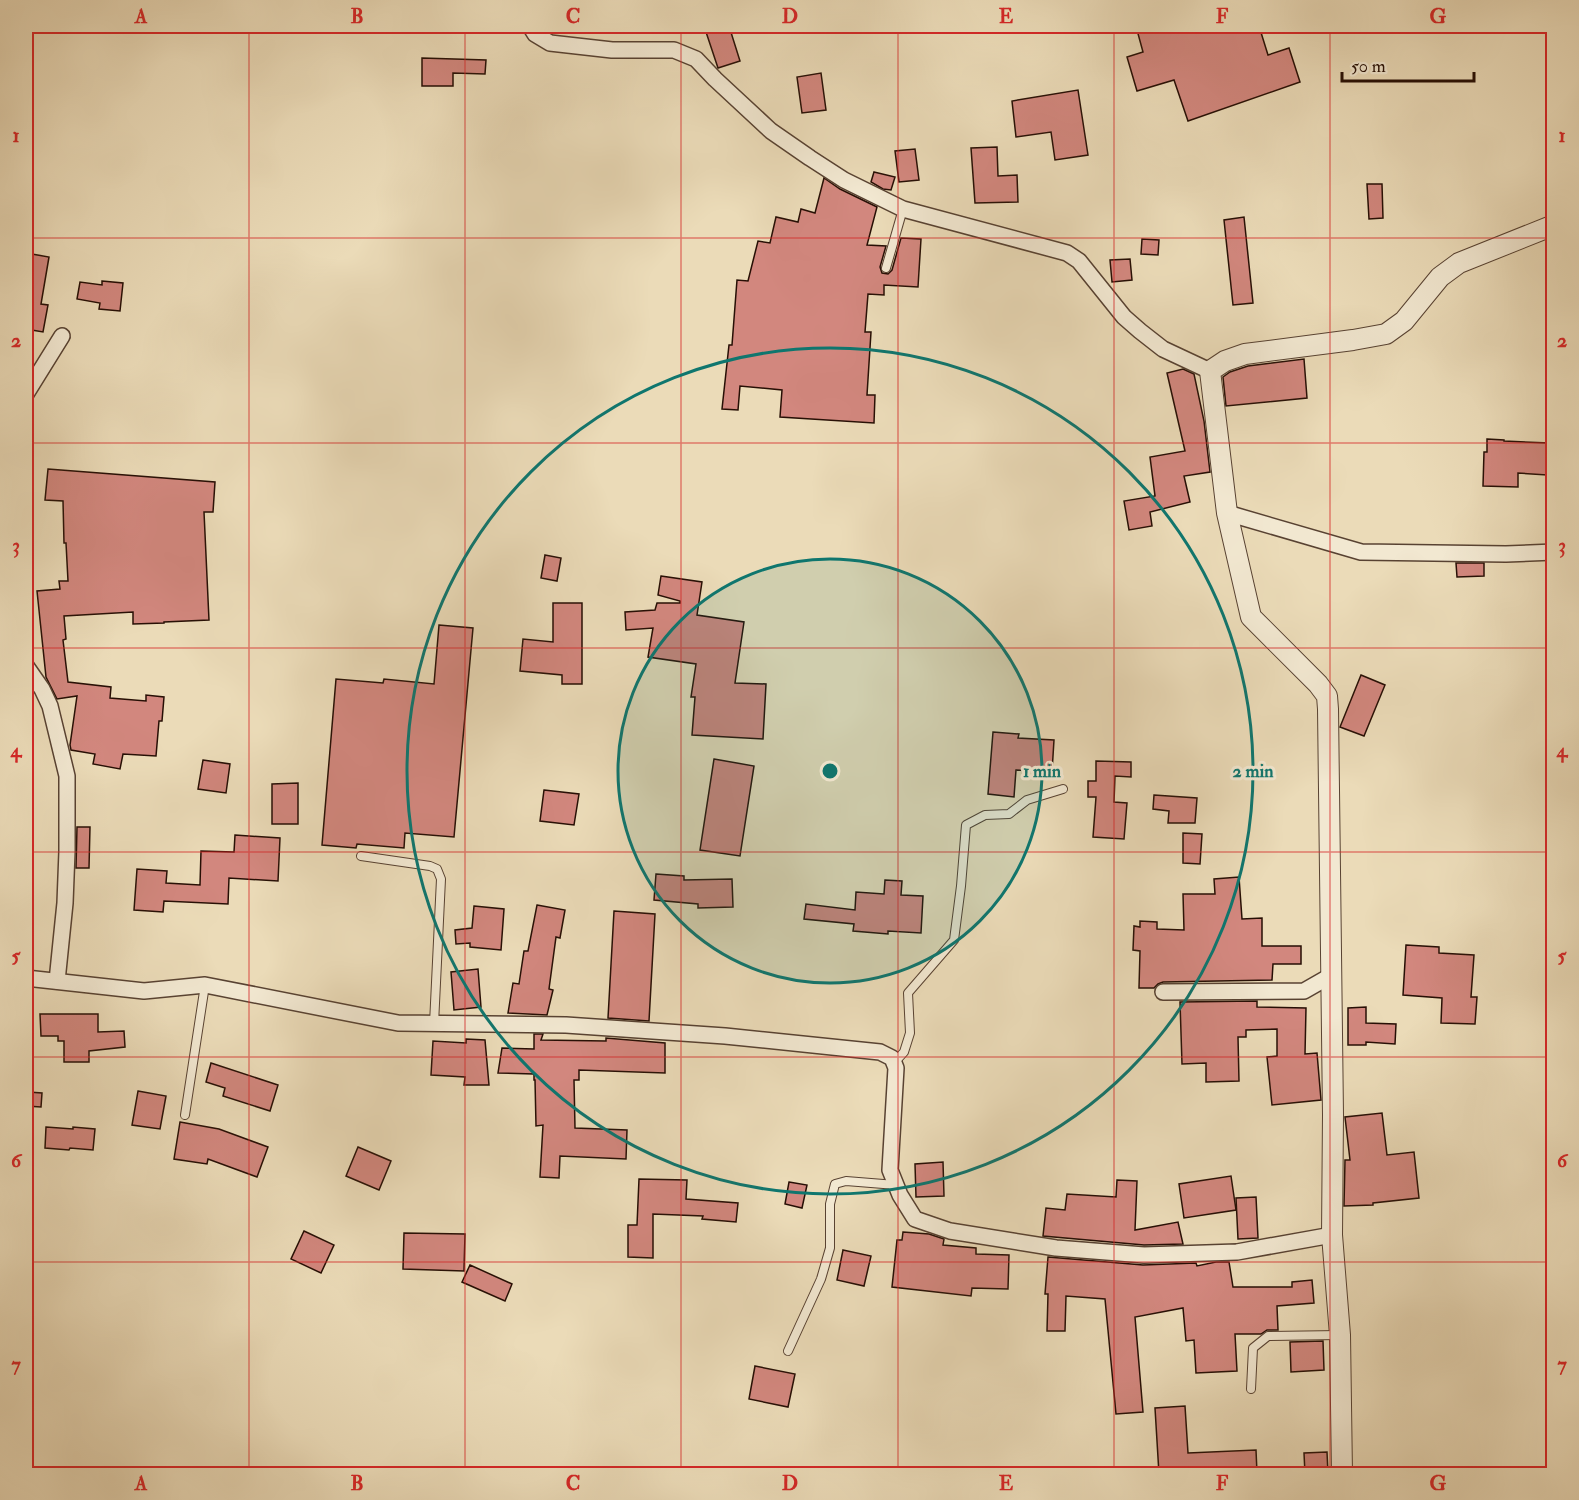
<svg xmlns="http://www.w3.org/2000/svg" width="1579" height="1500" font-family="'IM FELL Double Pica',serif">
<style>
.building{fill:#d2877e;stroke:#270f05;stroke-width:1.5}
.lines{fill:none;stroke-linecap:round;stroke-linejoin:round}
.service-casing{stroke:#584232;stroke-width:10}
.minor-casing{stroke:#584232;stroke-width:18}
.tertiary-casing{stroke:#584232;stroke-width:22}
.service{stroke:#f2e8d1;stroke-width:8}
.minor{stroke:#f2e8d1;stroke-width:15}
.tertiary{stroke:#f2e8d1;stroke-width:20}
.grid{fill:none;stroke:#d62828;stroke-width:1.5;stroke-opacity:0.55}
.ring{fill:none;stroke:#0f766e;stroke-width:3}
.centre{fill:#0f766e;stroke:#f2e8d1;stroke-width:3}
.ring-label{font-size:18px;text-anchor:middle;font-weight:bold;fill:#0f766e;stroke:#f2e8d1;stroke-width:6;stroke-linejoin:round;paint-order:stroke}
.neatline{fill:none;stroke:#d62828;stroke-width:2}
.grid-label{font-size:20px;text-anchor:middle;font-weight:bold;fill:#d62828}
</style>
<rect width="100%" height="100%" fill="#ebdbb8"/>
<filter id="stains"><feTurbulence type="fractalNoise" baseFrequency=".00333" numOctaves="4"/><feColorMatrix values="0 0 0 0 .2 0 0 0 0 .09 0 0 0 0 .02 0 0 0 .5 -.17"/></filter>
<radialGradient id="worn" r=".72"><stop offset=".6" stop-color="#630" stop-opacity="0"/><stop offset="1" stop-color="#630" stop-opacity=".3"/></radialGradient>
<g class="building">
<path d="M 704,26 L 729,26 L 740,61 L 718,68 Z"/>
<path d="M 1150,26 L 1259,26 L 1268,55 L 1289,48 L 1300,82 L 1188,121 L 1174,80 L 1137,91 L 1127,57 L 1143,52 L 1137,30 Z"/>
<path d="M 422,58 L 486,60 L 485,74 L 453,73 L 453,86 L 422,86 Z"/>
<path d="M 821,73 L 826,110 L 802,113 L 797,77 Z"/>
<path d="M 1078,90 L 1088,155 L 1055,160 L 1051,132 L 1016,137 L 1012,101 Z"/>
<path d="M 997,147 L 998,176 L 1017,175 L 1018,202 L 975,203 L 971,148 Z"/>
<path d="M 915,149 L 919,180 L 899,182 L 895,151 Z"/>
<path d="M 874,172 L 895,177 L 891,190 L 883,189 L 871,182 Z"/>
<path d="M 824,178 L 840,189 L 877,207 L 867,245 L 886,246 L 880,267 L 882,273 L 888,274 L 892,270 L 901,238 L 921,239 L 918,287 L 884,285 L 884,295 L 868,294 L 865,332 L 871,332 L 867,395 L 875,395 L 874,423 L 780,417 L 782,390 L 740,386 L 738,410 L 722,409 L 729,345 L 732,345 L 737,280 L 748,281 L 758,241 L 770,243 L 776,217 L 798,222 L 801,209 L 815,213 Z"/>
<path d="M 1367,184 L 1382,184 L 1383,218 L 1369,219 Z"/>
<path d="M 1244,217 L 1253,303 L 1233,305 L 1224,220 Z"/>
<path d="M 1142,239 L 1159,240 L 1158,255 L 1141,254 Z"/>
<path d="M 26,253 L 49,257 L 41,304 L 48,305 L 43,332 L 26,329 Z"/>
<path d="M 1130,259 L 1132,280 L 1112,282 L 1110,260 Z"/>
<path d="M 102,281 L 123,283 L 120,311 L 99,309 L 100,303 L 77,299 L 80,282 L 102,285 Z"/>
<path d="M 1304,359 L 1307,398 L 1226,406 L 1223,377 L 1230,372 L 1248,366 Z"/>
<path d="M 1183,369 L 1194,374 L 1204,421 L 1210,472 L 1184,476 L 1190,502 L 1150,512 L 1152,526 L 1129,530 L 1124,501 L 1155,496 L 1150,457 L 1185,451 L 1167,373 Z"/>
<path d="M 1487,439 L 1504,440 L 1504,441 L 1549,443 L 1547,475 L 1518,473 L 1518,487 L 1483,486 L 1484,452 L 1487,452 Z"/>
<path d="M 48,469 L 215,482 L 213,512 L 204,512 L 209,620 L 164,622 L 164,623 L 133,624 L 133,612 L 64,616 L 66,639 L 63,640 L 68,682 L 111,687 L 110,698 L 146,701 L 146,695 L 164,697 L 162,721 L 159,721 L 156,756 L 123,754 L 120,769 L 93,764 L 95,754 L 71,750 L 70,745 L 77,696 L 57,699 L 46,677 L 37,591 L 60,589 L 59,581 L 68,581 L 66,543 L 64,543 L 63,501 L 45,500 Z"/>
<path d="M 545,555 L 561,558 L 557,581 L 541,578 Z"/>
<path d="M 1456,563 L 1484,563 L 1484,576 L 1457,577 Z"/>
<path d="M 661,576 L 702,582 L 697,615 L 744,622 L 735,683 L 766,684 L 763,739 L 692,735 L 695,697 L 691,697 L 696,664 L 648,657 L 653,628 L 626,630 L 625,612 L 655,610 L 657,603 L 680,603 L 680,601 L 658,595 Z"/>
<path d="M 553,603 L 582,603 L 582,684 L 562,684 L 562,675 L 520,671 L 523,639 L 553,642 Z"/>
<path d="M 439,625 L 473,628 L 454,837 L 405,833 L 404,848 L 357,844 L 356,848 L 322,845 L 336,679 L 383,683 L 384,679 L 434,684 Z"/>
<path d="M 1361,675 L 1385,685 L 1364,736 L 1340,727 Z"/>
<path d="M 993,732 L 1019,734 L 1018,738 L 1054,740 L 1052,772 L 1016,770 L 1014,797 L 988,794 Z"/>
<path d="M 714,759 L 754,766 L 740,856 L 700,850 Z"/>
<path d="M 203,760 L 230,764 L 226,793 L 198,789 Z"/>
<path d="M 1096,761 L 1131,762 L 1131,777 L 1115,776 L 1114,802 L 1127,803 L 1124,839 L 1093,837 L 1096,797 L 1088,797 L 1088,781 L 1096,781 Z"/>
<path d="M 298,783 L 298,824 L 272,824 L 272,784 Z"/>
<path d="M 544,790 L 579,794 L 574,825 L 540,821 Z"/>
<path d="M 1154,795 L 1197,798 L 1195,823 L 1168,823 L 1169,811 L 1153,809 Z"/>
<path d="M 77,827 L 90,827 L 89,868 L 76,868 Z"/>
<path d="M 1183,833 L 1202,834 L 1200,864 L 1183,863 Z"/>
<path d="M 235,835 L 280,838 L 278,881 L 229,878 L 228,904 L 164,901 L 163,912 L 134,910 L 137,869 L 167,871 L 166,883 L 200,885 L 201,851 L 234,852 Z"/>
<path d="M 656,874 L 684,876 L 684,880 L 732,879 L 733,907 L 698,908 L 698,904 L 654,900 Z"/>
<path d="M 1239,877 L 1242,919 L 1262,918 L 1262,946 L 1301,946 L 1301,964 L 1273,964 L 1272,980 L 1163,982 L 1158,984 L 1154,988 L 1139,988 L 1140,951 L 1133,950 L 1134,926 L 1140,927 L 1140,921 L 1157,922 L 1157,929 L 1184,930 L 1183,894 L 1215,894 L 1214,879 Z"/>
<path d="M 885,880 L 902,881 L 901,895 L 923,896 L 921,933 L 888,931 L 888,934 L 853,931 L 854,924 L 804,919 L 806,904 L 855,910 L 856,892 L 884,894 Z"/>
<path d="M 537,905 L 565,910 L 560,938 L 556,937 L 549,989 L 553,990 L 547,1015 L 508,1013 L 513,983 L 519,984 L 524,951 L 528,951 Z"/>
<path d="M 474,906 L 504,909 L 501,950 L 470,947 L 470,943 L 456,944 L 455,930 L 472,928 Z"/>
<path d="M 614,911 L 655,914 L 649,1021 L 608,1018 Z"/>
<path d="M 1406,945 L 1439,947 L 1439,953 L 1474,955 L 1471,997 L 1477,997 L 1475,1024 L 1441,1023 L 1442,998 L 1403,995 Z"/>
<path d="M 478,969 L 481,1007 L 454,1010 L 451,972 Z"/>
<path d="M 1257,1001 L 1257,1007 L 1306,1008 L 1305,1054 L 1317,1053 L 1321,1100 L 1272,1105 L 1267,1057 L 1277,1056 L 1277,1029 L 1246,1030 L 1246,1037 L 1238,1037 L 1239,1081 L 1206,1082 L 1206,1063 L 1182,1064 L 1180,1002 Z"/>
<path d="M 1366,1007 L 1366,1023 L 1396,1024 L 1395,1044 L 1366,1042 L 1366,1045 L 1348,1045 L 1348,1008 Z"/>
<path d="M 40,1014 L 98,1014 L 98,1032 L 124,1031 L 125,1047 L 89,1051 L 89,1062 L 64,1062 L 64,1041 L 58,1041 L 58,1036 L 41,1036 Z"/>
<path d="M 534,1034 L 543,1034 L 541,1040 L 606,1041 L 606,1038 L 665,1043 L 665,1073 L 579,1070 L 579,1080 L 574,1080 L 575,1128 L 627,1130 L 626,1159 L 560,1156 L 559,1178 L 540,1177 L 543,1125 L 536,1126 L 535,1080 L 534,1080 L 534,1074 L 498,1073 L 502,1048 L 534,1049 Z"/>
<path d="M 466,1039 L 485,1040 L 489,1085 L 464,1085 L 465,1077 L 431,1075 L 433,1041 L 466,1043 Z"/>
<path d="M 211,1063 L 278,1085 L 270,1111 L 223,1096 L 225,1088 L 206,1082 Z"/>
<path d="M 138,1091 L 166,1096 L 160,1129 L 132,1125 Z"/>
<path d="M 28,1092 L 42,1093 L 41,1107 L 26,1106 Z"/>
<path d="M 1382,1113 L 1387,1155 L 1414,1152 L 1419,1198 L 1373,1203 L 1373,1205 L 1344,1206 L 1345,1160 L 1350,1160 L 1345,1117 Z"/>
<path d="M 180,1122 L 219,1129 L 268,1147 L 257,1177 L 208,1159 L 207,1164 L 174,1159 Z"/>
<path d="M 46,1127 L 73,1129 L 73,1127 L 95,1129 L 93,1150 L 70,1148 L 69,1150 L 45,1148 Z"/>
<path d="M 358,1147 L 391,1161 L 379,1190 L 346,1176 Z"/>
<path d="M 943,1162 L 944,1196 L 916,1197 L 915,1164 Z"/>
<path d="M 1231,1176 L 1236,1210 L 1184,1218 L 1179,1184 Z"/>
<path d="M 639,1179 L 687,1180 L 686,1199 L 738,1203 L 736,1222 L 702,1219 L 703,1216 L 653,1214 L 653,1258 L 628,1257 L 628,1225 L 637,1225 Z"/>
<path d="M 1117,1180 L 1137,1181 L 1135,1230 L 1178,1222 L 1183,1244 L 1144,1245 L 1043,1236 L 1046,1208 L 1065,1210 L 1067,1194 L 1116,1197 Z"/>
<path d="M 789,1182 L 807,1185 L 802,1208 L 785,1204 Z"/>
<path d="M 1256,1197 L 1258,1238 L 1238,1239 L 1236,1198 Z"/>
<path d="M 304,1231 L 334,1245 L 321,1273 L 291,1259 Z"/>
<path d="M 903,1232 L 929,1234 L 944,1239 L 943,1245 L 976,1248 L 976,1254 L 1009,1255 L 1008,1289 L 972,1288 L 971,1296 L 892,1287 L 897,1240 L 902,1240 Z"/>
<path d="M 404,1233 L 465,1234 L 464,1271 L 403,1269 Z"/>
<path d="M 843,1250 L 871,1256 L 864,1286 L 837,1280 Z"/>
<path d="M 1048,1257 L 1143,1265 L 1196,1263 L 1197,1266 L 1216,1262 L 1229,1262 L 1233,1287 L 1292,1287 L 1292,1282 L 1312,1280 L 1314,1303 L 1277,1306 L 1278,1330 L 1267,1330 L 1261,1334 L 1235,1334 L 1237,1371 L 1196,1373 L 1194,1340 L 1186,1341 L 1183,1308 L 1135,1317 L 1143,1412 L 1116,1414 L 1105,1299 L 1066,1296 L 1065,1331 L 1047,1331 L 1048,1294 L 1045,1294 Z"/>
<path d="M 470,1265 L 512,1284 L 505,1301 L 462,1282 Z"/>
<path d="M 1323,1341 L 1324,1370 L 1291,1372 L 1290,1342 Z"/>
<path d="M 755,1366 L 795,1374 L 788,1407 L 749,1399 Z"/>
<path d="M 1185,1406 L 1188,1453 L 1256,1450 L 1257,1473 L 1159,1474 L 1155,1408 Z"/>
<path d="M 1327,1452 L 1328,1474 L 1305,1474 L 1304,1453 Z"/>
</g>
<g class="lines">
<defs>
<g id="service">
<path d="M 886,268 L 903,209"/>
<path d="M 361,856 L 430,866 L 437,869 L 441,879 L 434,1024"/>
<path d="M 894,1063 L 904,1052 L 910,1033 L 908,993 L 954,940 L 961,886 L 966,825 L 985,815 L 1009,814 L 1027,800 L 1063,789"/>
<path d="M 185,1115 L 205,985"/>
<path d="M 788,1351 L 821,1279 L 830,1248 L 830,1204 L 835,1184 L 846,1181 L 896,1185"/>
<path d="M 1251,1389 L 1253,1348 L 1268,1336 L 1339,1335"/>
</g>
<g id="minor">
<path d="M 530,26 L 535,34 L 550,43 L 612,50 L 674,50 L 696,59 L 715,79 L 771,131 L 810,158 L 844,180 L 903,209 L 1067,253 L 1079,261 L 1124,317 L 1140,331 L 1163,349 L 1210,371"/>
<path d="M 26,394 L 62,336"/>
<path d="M 1227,513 L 1361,552 L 1506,554 L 1554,552"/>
<path d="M 26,666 L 42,689 L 50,706 L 67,776 L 67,851 L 65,903 L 57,981"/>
<path d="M 26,978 L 144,991 L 205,985 L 398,1023 L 566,1025 L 725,1036 L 880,1052 L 892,1058 L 896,1068 L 890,1170 L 900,1195 L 915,1219 L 950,1231 L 1056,1248 L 1144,1255 L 1237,1252 L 1332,1235"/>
<path d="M 1163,992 L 1304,991 L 1332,975"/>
</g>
<path id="tertiary" d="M 1342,1474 L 1340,1335 L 1332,1235 L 1333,1115 L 1328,709 L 1327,696 L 1318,684 L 1251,617 L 1227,513 L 1210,371 L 1225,361 L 1245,354 L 1353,340 L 1386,334 L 1404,321 L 1440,277 L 1459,263 L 1554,225"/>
</defs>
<use href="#service" class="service-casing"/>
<use href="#minor" class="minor-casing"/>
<use href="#tertiary" class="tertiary-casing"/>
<use href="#service" class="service"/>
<use href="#minor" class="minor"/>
<use href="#tertiary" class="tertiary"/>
</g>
<path class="grid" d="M 249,26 L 249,1474M 465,26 L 465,1474M 681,26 L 681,1474M 898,26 L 898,1474M 1114,26 L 1114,1474M 1330,26 L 1330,1474M 26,238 L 1554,238M 26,443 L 1554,443M 26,648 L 1554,648M 26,852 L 1554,852M 26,1057 L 1554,1057M 26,1262 L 1554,1262"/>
<circle cx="830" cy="771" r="212" fill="#0f766e" fill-opacity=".12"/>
<g class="ring">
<circle cx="830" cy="771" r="212"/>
<circle cx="830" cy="771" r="423"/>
</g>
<circle cx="830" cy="771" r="9" class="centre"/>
<g class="ring-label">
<text x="1042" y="777">1 min</text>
<text x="1253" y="777">2 min</text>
</g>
<rect width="1579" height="1500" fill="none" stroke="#ebdbb8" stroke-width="66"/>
<path d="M1342 72v9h132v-9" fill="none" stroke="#270f05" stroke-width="3"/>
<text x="1351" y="72" font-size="18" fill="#270f05" stroke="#f2e8d1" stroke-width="4.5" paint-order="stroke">50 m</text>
<rect x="33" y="33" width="1513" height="1434" class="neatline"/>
<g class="grid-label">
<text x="141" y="23">A</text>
<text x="357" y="23">B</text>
<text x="573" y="23">C</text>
<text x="790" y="23">D</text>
<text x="1006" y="23">E</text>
<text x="1222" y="23">F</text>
<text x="1438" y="23">G</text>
<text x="16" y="142">1</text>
<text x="1562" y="142">1</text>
<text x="16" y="347">2</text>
<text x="1562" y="347">2</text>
<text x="16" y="552">3</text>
<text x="1562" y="552">3</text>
<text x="16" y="757">4</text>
<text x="1562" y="757">4</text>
<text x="16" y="962">5</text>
<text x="1562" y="962">5</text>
<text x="16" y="1167">6</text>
<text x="1562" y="1167">6</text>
<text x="16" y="1371">7</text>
<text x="1562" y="1371">7</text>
<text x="141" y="1490">A</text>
<text x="357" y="1490">B</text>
<text x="573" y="1490">C</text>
<text x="790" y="1490">D</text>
<text x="1006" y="1490">E</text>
<text x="1222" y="1490">F</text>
<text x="1438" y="1490">G</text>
</g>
<rect width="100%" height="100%" filter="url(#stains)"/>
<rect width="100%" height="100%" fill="url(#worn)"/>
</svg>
